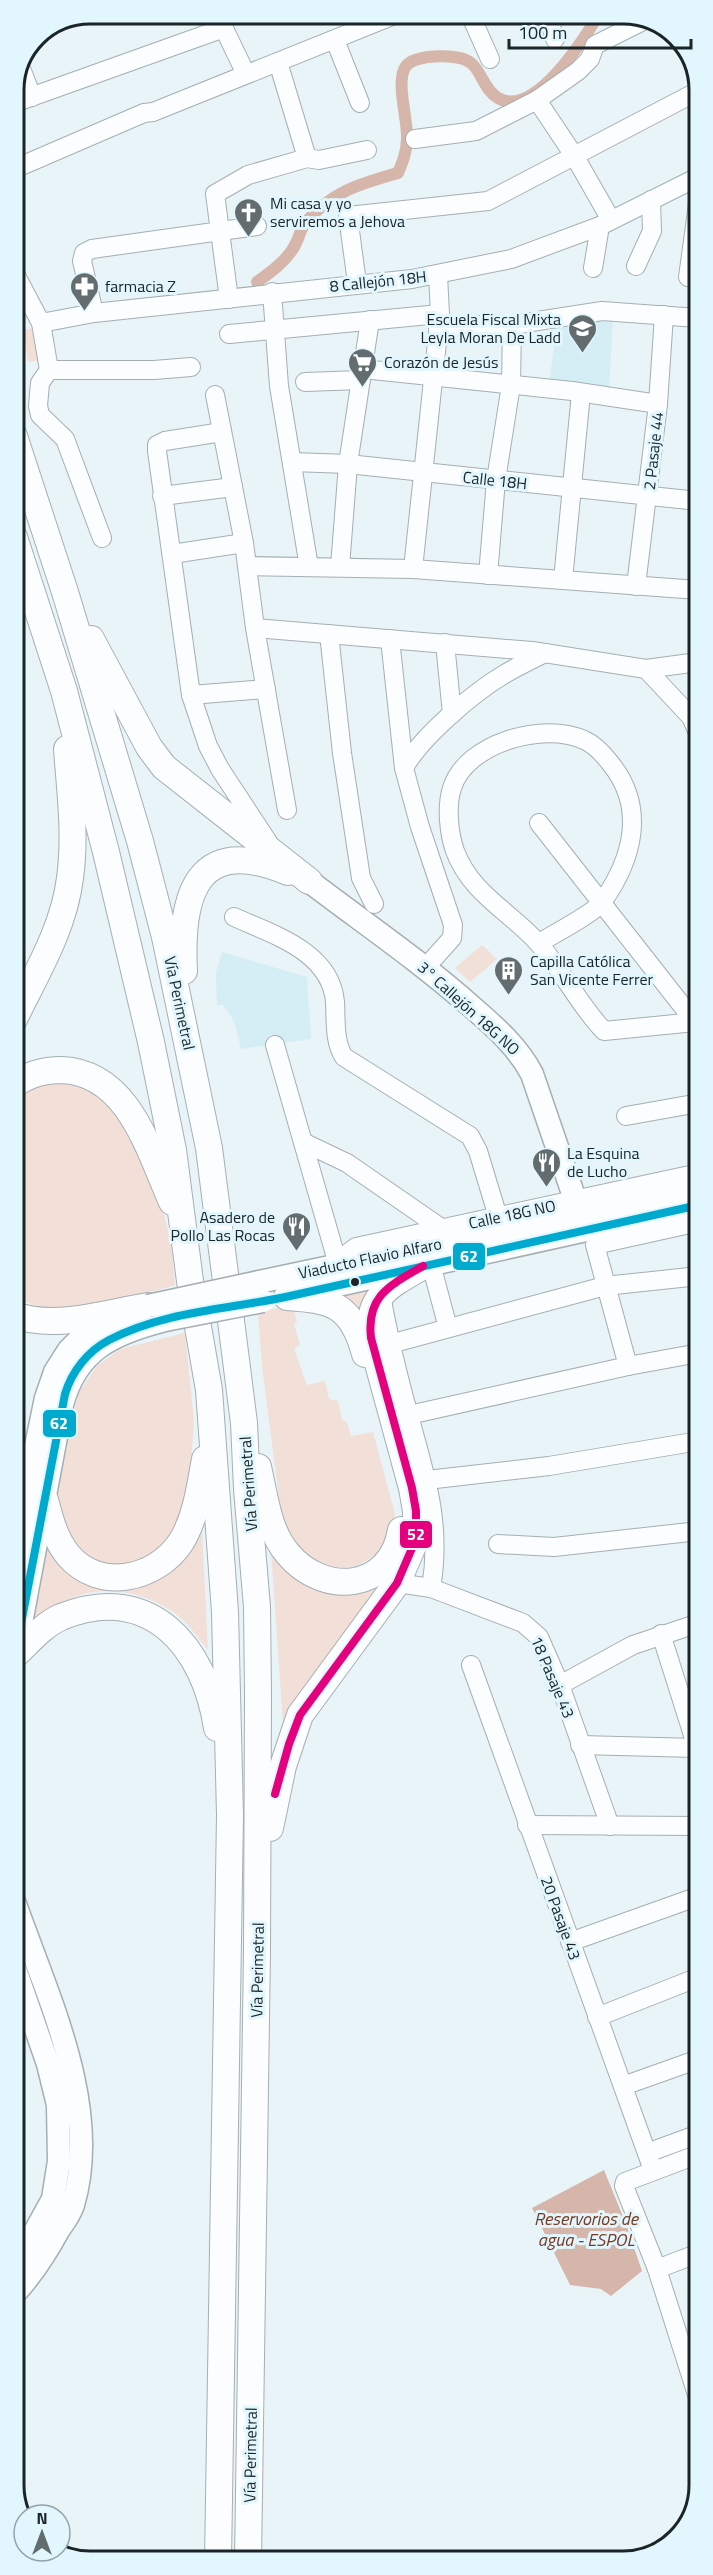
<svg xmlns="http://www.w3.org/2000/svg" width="713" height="2575" font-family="'Titillium Web',sans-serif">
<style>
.built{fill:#d5edf4}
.green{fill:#f2dfd8}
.water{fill:#d6b5aa}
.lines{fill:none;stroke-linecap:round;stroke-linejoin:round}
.canal{stroke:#d6b5aa;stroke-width:12}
.minor-casing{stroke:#a5afb2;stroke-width:20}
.major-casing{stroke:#a5afb2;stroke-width:25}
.highway-casing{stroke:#a5afb2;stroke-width:28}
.minor{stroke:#fcfdfe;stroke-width:18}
.major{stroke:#fcfdfe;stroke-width:22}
.highway{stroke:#fcfdfe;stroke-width:26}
.major-bridge-casing{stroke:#a5afb2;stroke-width:25;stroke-linecap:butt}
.major-bridge{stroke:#fcfdfe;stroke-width:22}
.bus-1-casing{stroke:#e2f7fd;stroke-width:12}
.bus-2-casing{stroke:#e2f7fd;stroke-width:12}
.bus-1{stroke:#00a9ce;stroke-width:8}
.bus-2{stroke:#e5007d;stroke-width:8}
.bus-dot{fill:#1b2527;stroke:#e2f7fd;stroke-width:2}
.labels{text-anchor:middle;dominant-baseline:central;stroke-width:6;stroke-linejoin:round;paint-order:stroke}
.poi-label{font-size:16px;fill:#1b2527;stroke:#e2f7fd;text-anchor:start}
.street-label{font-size:16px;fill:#1b2527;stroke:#e2f7fd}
.water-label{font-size:18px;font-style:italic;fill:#7b3922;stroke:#e2f7fd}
.rim{fill:none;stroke:#1b2527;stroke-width:3}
.line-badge{stroke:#e2f7fd;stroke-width:2}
.badge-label{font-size:16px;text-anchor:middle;font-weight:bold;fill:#fff}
</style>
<rect width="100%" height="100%" fill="#e8f4f7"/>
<g class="built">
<path d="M 613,318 L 609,388 L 549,383 L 557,325 Z"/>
<path d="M 222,952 L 307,977 L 311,1039 L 241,1049 L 234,1021 L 223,1005 L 217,1005 L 216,973 Z"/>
</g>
<g class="green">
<path d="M 38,327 L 45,360 L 28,362 L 23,330 Z"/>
<path d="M 482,945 L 497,959 L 470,982 L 455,968 Z"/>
<path d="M 47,1077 L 107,1092 L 157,1188 L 171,1242 L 175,1285 C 142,1296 63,1316 31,1304 C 25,1302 19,1297 14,1294 L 14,1104 L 30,1079 Z"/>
<path d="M 379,1285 L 365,1329 L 334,1296 Z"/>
<path d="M 293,1306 L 297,1323 L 294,1324 L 300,1345 L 294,1349 L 307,1385 L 325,1381 L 329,1399 L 338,1401 L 342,1420 L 347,1422 L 351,1436 L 373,1432 L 395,1514 L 392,1534 L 381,1552 L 357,1566 L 332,1568 L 308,1560 L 291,1545 L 280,1505 L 262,1367 L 258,1311 Z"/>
<path d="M 185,1333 L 194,1421 L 189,1490 L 182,1526 L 151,1562 L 104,1565 L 87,1554 L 73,1541 L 61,1524 L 57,1501 L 63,1456 L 79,1392 L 97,1366 L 120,1349 Z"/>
<path d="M 201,1508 L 208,1650 C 200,1641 193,1630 184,1621 C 159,1597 115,1584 80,1595 C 61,1601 44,1614 28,1626 L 43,1529 L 57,1551 L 131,1581 Z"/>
<path d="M 270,1536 L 314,1585 L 401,1557 L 283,1724 Z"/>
</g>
<path class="water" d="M 604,2170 L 626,2224 L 642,2271 L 611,2296 L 601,2289 L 570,2285 L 532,2208 Z"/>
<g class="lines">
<path class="canal" d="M 257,282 C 271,272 289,259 296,243 C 300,236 300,229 306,222 C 333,191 360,184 398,173 C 403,161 407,151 407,138 C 408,120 395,80 406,66 C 416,54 459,53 471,63 C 482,72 484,90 498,98 C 534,119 584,39 599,14"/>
<defs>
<g id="minor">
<path d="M 217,14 L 243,68"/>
<path d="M 470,14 L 490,59"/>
<path d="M 547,14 L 555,39"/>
<path d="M 335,40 L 360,103"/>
<path d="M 22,71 L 32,97"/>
<path d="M 537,100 L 575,157 L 611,220"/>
<path d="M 14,103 L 224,28"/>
<path d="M 415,139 L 476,131 L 537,100 L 578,71 L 590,59 L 595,45 L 645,20"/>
<path d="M 307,158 L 319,160 L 367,150"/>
<path d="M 14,169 L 144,113 L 153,112 L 397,14"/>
<path d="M 636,266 L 652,231 L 651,200"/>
<path d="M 593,268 L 600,226"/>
<path d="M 14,272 L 41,323 L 49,370 L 154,370 L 191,367"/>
<path d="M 688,277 L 698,204"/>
<path d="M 357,283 L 348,216 L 488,201 L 698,91"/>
<path d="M 272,292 L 279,386 L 309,567"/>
<path d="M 229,299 L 215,194 L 248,175 L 307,158 L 278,62"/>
<path d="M 94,313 L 82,261 L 84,253 L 92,249 L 257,226"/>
<path d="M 41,323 L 94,313 L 412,279 L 511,259 L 600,226 L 698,177"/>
<path d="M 438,328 L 478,325 L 512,325 L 602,311 L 698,318"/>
<path d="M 229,334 L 440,314"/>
<path d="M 363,369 L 572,391 L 658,404"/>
<path d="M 49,370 L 40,383 L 38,406 L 40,415 L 65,439 L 102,538"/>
<path d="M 305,382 L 361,380"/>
<path d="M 215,395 L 244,543 L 255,628 L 287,810"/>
<path d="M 222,432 L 165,441 L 157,445 L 157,451 L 191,695 L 208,746 L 220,769 L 268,842"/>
<path d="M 292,462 L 348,464 L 698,501"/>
<path d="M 162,496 L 233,487"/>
<path d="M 172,554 L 244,543"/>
<path d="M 247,566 L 413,569 L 698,590"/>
<path d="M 340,567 L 348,464 L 370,320"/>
<path d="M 413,569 L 440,314 L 438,275"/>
<path d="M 488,575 L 496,480 L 511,385 L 512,325"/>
<path d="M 563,580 L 581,393"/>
<path d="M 636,586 L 658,404 L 664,315"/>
<path d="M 255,628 L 532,651 L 646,669 L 698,662"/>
<path d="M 329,634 L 342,753 L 361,878 L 374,904"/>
<path d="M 390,639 L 404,768 L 420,827 L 453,925 L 452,938 L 426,967"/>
<path d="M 445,643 L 452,714"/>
<path d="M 646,669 L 691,717 L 698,733"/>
<path d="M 191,695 L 266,689"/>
<path d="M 404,768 C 420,738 473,693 503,675 C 516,667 531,660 545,653"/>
<path d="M 539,823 L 695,1022 L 698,1030"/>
<path d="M 234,917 C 274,935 331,952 335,1002 C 336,1020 334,1042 344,1057 L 470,1136 L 478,1151 L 498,1217"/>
<path d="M 539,943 C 552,935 596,912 603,901 C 633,858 646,808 611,764 C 604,755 594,744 584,740 C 544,721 466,743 452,788 C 446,807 449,834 455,851 C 471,894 511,912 539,944 C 563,971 579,1005 604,1031 L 695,1022"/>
<path d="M 275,1045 L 337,1261"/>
<path d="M 626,1116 L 699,1103"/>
<path d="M 303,1142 L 347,1163 L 441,1228"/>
<path d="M 431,1264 L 448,1328"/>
<path d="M 331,1266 L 356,1247 L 699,1173"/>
<path d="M 381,1294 C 388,1336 398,1376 409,1416 C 426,1477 442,1525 431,1588"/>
<path d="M 390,1344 L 605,1286 L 699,1276"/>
<path d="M 628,1366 L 595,1245 L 699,1222"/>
<path d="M 409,1415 L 628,1366 L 699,1353"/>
<path d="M 427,1480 L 549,1466 L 699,1441"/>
<path d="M 498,1544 L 554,1547 L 699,1531"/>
<path d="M 397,1583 L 431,1588 L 523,1623 L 539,1637 L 560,1685 L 610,1826"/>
<path d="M 661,1634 L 699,1754"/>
<path d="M 471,1665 L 653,2170"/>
<path d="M 560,1685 L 633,1645 L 699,1623"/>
<path d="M 580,1745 L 697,1748"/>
<path d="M 527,1825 L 699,1826"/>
<path d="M 570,1942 L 699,1896"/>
<path d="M 597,2017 L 699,1977"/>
<path d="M 623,2086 L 699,2059"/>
<path d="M 647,2153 L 699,2134"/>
<path d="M 699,2154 L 625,2182 L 624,2186 L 657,2269 L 699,2401"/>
<path d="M 657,2269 L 699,2253"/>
</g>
<g id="major">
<path d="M 309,881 C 364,923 420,961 472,1007 C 495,1027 518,1047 532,1074 L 580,1214"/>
<path d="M 259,1282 L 699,1189"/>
<path d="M 293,1295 L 699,1205"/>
<path d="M 14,1552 L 46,1398 L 55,1372 L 69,1350 L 82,1337 L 118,1317"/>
<path d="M 15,1655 L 62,1405 C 76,1350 113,1333 165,1320"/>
<path d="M 15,1904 C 47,1995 102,2107 73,2205 C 70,2214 64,2222 59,2229 C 46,2253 33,2273 15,2293"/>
<path d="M 15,1969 L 48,2064 L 58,2105 L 59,2161 L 53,2199 L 27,2246 L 15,2262"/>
</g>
<g id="highway">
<path d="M 14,436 L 65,592 L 140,841 L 165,937 L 209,1148 L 244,1423 L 247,1489 L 257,1607 L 258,1695 L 257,1951 L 248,2561"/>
<path d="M 14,537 L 64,691 L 106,852 L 151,1042 L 173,1150 L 190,1281 L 209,1390 L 225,1612 L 230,1815 L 218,2561"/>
<path d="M 91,639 L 149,747 L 164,767 L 309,881"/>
<path d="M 184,971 C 180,894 197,834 288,872"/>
<path d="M 14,1019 C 36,974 64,928 70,878 C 76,835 70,791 67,749"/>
<path d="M 14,1085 C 28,1074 46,1070 62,1070 C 129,1073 149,1151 172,1202"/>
<path d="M 287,1297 C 333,1300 352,1305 365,1354"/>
<path d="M 14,1315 C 56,1330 105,1313 148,1306"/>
<path d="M 258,1467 C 265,1497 268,1531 288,1554 C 324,1597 391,1591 401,1530"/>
<path d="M 45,1500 C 50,1519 55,1539 68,1555 C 99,1592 156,1580 181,1542 C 196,1518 200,1486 205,1459"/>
<path d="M 15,1655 C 29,1642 43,1625 61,1617 C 150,1581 205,1647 217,1728"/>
<path d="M 270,1828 L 283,1766 L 300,1715 L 397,1583 L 416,1539 L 416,1511 L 412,1488 L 371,1338 C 366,1295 391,1285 423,1266"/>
</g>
</defs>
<use href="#minor" class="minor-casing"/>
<use href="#major" class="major-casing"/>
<use href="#highway" class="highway-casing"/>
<use href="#minor" class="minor"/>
<use href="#major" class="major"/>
<use href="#highway" class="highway"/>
<defs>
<g id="major-bridge">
<path d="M 148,1306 L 259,1282"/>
<path d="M 165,1320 L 263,1301"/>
</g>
</defs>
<use href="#major-bridge" class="major-bridge-casing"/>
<use href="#major-bridge" class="major-bridge"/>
<defs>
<path id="bus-1" d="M 15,1655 L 65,1394 C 72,1371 88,1351 109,1340 C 164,1311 231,1309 290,1296 C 426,1266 562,1235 699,1205"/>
<path id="bus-2" d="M 275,1794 L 289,1744 L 300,1715 L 397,1583 L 416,1539 L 416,1511 L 412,1488 L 371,1338 C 366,1295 391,1285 423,1266"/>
</defs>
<use href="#bus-1" class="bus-1-casing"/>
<use href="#bus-2" class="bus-2-casing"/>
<use href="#bus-1" class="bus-1"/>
<use href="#bus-2" class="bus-2"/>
</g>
<defs>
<symbol id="church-pin" viewBox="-11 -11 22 30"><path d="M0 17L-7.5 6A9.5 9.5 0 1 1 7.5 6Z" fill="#636d70" stroke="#e2f7fd"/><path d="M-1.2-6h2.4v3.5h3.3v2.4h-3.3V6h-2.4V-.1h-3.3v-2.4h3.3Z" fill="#fff"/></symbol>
<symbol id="pharmacy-pin" viewBox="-11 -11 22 30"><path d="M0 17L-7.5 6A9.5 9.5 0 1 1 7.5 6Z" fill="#636d70" stroke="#e2f7fd"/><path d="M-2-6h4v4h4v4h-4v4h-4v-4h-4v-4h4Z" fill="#fff"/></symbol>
<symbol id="school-pin" viewBox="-11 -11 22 30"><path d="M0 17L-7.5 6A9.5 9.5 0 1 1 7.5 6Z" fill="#636d70" stroke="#e2f7fd"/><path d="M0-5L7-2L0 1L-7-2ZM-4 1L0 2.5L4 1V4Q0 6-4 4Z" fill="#fff"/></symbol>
<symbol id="supermarket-pin" viewBox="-11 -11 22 30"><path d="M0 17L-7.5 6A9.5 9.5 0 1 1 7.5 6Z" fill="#636d70" stroke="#e2f7fd"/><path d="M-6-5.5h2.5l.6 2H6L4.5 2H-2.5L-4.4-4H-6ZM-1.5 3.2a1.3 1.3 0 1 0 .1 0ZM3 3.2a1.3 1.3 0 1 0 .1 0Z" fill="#fff"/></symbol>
<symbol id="building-pin" viewBox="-11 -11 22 30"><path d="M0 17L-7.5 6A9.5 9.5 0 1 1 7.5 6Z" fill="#636d70" stroke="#e2f7fd"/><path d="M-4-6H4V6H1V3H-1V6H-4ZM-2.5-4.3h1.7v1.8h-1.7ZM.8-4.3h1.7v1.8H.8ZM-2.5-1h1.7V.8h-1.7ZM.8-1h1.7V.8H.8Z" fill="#fff"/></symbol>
<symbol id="restaurant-pin" viewBox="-11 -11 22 30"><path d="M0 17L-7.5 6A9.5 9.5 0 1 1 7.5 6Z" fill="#636d70" stroke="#e2f7fd"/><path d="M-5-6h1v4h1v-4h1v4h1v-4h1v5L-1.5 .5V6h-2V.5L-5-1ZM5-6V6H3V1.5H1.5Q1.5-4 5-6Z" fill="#fff"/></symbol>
</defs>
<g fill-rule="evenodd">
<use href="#church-pin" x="232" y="196" width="33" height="45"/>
<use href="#pharmacy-pin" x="68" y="270" width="33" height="45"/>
<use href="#school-pin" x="566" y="312" width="33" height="45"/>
<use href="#supermarket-pin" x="346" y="346" width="33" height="45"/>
<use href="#building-pin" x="492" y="954" width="33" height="45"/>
<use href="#restaurant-pin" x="530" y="1146" width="33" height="45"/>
<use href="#restaurant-pin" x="280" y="1210" width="33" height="45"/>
</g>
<circle class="bus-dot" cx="355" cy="1282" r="5"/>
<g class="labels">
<g class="poi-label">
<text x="270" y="203">Mi casa y yo<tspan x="270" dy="18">serviremos a Jehova</tspan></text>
<text x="105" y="286">farmacia Z</text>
<text x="561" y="319" text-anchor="end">Escuela Fiscal Mixta<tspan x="561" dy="18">Leyla Moran De Ladd</tspan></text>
<text x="384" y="362">Corazón de Jesús</text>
<text x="530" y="961">Capilla Católica<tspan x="530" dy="18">San Vicente Ferrer</tspan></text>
<text x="567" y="1153">La Esquina<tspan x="567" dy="18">de Lucho</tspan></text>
<text x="275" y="1217" text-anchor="end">Asadero de<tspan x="275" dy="18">Pollo Las Rocas</tspan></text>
</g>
<g class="street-label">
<text transform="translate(378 281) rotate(-6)">8 Callejón 18H</text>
<text transform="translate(653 451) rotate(-84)">2 Pasaje 44</text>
<text transform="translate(495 480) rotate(6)">Calle 18H</text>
<text transform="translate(180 1003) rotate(78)">Vía Perimetral</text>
<text transform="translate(469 1008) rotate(42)">3° Callejón 18G NO</text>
<text transform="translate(512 1214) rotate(-12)">Calle 18G NO</text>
<text transform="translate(370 1258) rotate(-12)">Viaducto Flavio Alfaro</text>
<text transform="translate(248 1484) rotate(-94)">Vía Perimetral</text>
<text transform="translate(553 1677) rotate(67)">18 Pasaje 43</text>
<text transform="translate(561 1918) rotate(70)">20 Pasaje 43</text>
<text transform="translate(257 1970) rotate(-89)">Vía Perimetral</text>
<text transform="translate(250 2455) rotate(-89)">Vía Perimetral</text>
</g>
<g class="water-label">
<text x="586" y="2218">Reservorios de<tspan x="586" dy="21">agua - ESPOL</tspan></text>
</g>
</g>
<path d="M0 0H713V2575H0ZM90 24H623A66 66 0 0 1 689 90V2485A66 66 0 0 1 623 2551H90A66 66 0 0 1 24 2485V90A66 66 0 0 1 90 24Z" fill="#e2f7fd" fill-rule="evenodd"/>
<path class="rim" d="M90 24H623A66 66 0 0 1 689 90V2485A66 66 0 0 1 623 2551H90A66 66 0 0 1 24 2485V90A66 66 0 0 1 90 24Z"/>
<g class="line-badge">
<rect x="452" y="1242" width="34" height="29" rx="6" fill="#00a9ce"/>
<rect x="42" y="1409" width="35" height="29" rx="6" fill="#00a9ce"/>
<rect x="399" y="1520" width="34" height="29" rx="6" fill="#e5007d"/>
</g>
<g class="badge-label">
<text x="469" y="1262">62</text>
<text x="59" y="1429">62</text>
<text x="416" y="1540">52</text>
</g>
<g transform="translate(42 2533)"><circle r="28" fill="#e2f7fd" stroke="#92a3a7" stroke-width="1.5"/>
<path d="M0-4.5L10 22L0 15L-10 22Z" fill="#636d70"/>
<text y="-9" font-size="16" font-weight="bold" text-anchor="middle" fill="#1b2527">N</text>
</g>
<path d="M509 39v9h182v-9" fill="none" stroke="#1b2527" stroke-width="3"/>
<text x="518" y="39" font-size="18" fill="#1b2527" stroke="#e2f7fd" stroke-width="4.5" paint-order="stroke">100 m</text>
</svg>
